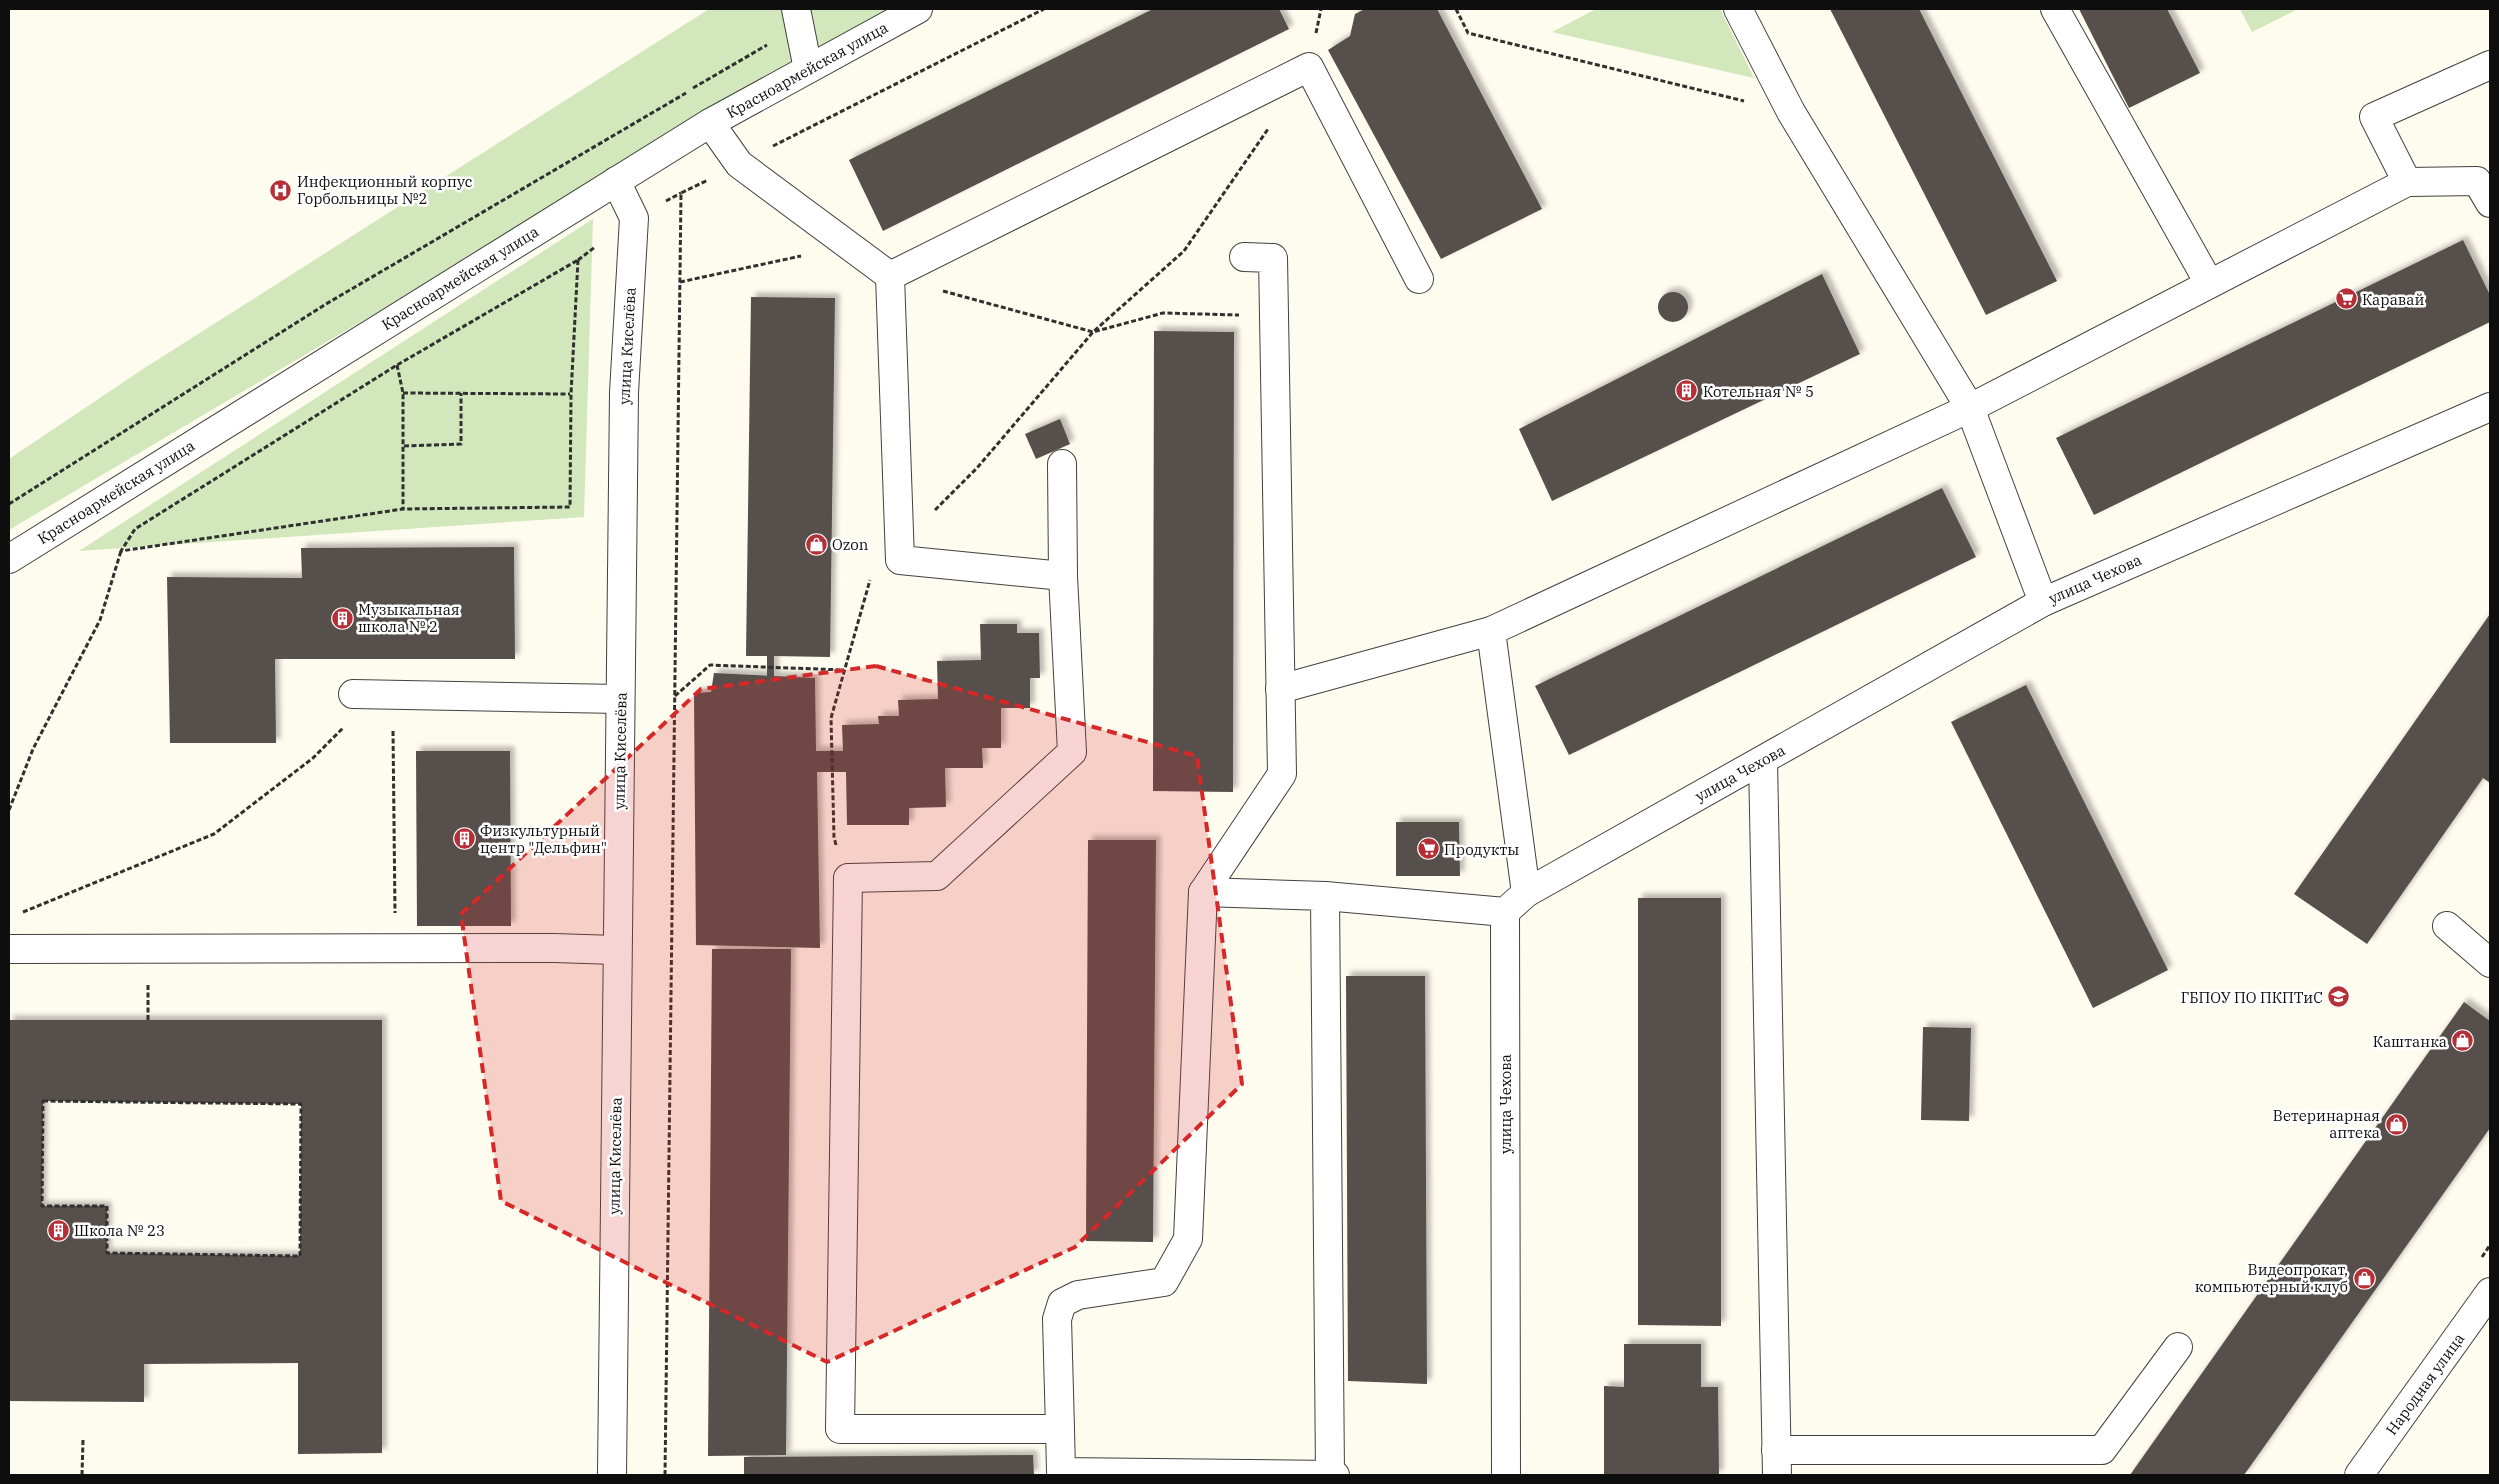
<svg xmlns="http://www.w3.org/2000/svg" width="2499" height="1484" font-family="'IBM Plex Serif',serif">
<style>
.green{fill:#d2e7bb}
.building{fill:#564f4b;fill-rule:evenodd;filter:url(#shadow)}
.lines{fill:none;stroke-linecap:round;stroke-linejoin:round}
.minor-casing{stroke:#414141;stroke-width:30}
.path{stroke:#303030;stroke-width:3;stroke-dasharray:5 2.5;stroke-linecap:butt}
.minor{stroke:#fff;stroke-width:28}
.marked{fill:#d62828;fill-opacity:0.2;stroke:#d62828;stroke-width:4;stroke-dasharray:10 6;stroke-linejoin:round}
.labels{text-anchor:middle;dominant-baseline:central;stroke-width:5;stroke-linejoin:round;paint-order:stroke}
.street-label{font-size:15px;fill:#0e0e0e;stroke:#fff}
.poi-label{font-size:15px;fill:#0e0e0e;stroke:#fff;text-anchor:start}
</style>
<defs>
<filter id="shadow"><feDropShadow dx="4.5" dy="-4.5" stdDeviation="2.5" flood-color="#0004"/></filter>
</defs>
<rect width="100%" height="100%" fill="#fefbef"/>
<g class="green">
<path d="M 709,9 L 889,9 L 9,530 L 9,459 L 143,369 Z"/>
<path d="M 1596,9 L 1720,9 L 1754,78 L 1552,32 Z"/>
<path d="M 2240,9 L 2298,9 L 2252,32 Z"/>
<path d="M 593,219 L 584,517 L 79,551 Z"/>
</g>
<g class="building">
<path d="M 1153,9 L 1279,9 L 1289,29 L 883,231 L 849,160 Z"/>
<path d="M 1365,9 L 1437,9 L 1542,209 L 1441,259 L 1328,50 L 1350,36 L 1355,14 Z"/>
<path d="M 1830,9 L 1919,9 L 2057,281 L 1986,315 Z"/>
<path d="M 2079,9 L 2167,9 L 2200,73 L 2129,108 Z"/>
<path d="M 2463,240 L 2490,295 L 2490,322 L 2094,515 L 2056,438 Z"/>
<path d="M 1822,274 L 1860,354 L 1552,501 L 1519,429 Z"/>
<circle cx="1673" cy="307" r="15"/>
<path d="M 751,297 L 835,298 L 830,657 L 774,656 L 774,676 L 767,676 L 767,656 L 746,656 Z"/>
<path d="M 1154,331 L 1234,332 L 1233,792 L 1153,791 Z"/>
<path d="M 1060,419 L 1070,444 L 1036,459 L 1025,434 Z"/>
<path d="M 1942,488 L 1976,557 L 1569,755 L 1535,686 Z"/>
<path d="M 514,547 L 515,659 L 275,659 L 276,743 L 170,743 L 167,577 L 302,578 L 301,548 Z"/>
<path d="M 2490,614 L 2490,783 L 2483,778 L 2367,944 L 2294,894 Z"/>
<path d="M 980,624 L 1017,624 L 1017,633 L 1039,633 L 1040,678 L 1030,678 L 1030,708 L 1001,708 L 1001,748 L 982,748 L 983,768 L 945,768 L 946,807 L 909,808 L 909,825 L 847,825 L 846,772 L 817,772 L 820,948 L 696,945 L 694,693 L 711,692 L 714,673 L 815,678 L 816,751 L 843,751 L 842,725 L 879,724 L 878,716 L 899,716 L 898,700 L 938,699 L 937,661 L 981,660 Z"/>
<path d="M 2026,685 L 2168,970 L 2093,1008 L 1951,722 Z"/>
<path d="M 416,751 L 510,751 L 511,926 L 417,926 Z"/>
<path d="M 1396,822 L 1459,822 L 1460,876 L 1396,876 Z"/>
<path d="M 1088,840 L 1156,840 L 1153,1242 L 1086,1241 Z"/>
<path d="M 1638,898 L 1721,898 L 1721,1326 L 1638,1325 Z"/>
<path d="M 712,949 L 791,949 L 786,1455 L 708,1456 Z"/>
<path d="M 1346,976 L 1425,976 L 1427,1384 L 1348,1381 Z"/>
<path d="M 2464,1002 L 2490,1021 L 2490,1128 L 2244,1475 L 2130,1475 Z"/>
<path d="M 9,1020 L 382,1020 L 382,1453 L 298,1454 L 298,1363 L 144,1364 L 144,1402 L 9,1401 ZM 43,1101 L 301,1104 L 300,1256 L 107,1253 L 107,1206 L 42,1206 Z"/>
<path d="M 1923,1027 L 1971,1028 L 1969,1121 L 1921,1120 Z"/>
<path d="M 1624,1344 L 1701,1344 L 1701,1387 L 1718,1387 L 1719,1475 L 1604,1475 L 1604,1386 L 1624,1387 Z"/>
<path d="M 1033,1455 L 1034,1475 L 744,1475 L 744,1457 Z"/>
</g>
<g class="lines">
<defs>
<g id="minor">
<path d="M 796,9 L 808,69"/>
<path d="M 1738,9 L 1791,112 L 1970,408 L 2043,602"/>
<path d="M 2055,9 L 2209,283"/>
<path d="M 710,123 L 739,164 L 890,276"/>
<path d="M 2407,182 L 2477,181 L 2490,203"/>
<path d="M 1062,464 L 1063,576"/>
<path d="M 9,559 L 710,123 L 918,9"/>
<path d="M 1280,689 L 1491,631"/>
<path d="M 353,694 L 620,699"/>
<path d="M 1763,760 L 1777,1475"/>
<path d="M 1203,892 L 1325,896 L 1330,1475"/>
<path d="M 1526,893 L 1491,631 L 1970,408 L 2407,182 L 2374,117 L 2490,65"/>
<path d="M 1325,896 L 1505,912"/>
<path d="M 2447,926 L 2490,963"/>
<path d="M 9,949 L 554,948 L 616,950"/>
<path d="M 1060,1429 L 1057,1319 L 1062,1303 L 1078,1295 L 1164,1282 L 1188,1239 L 1203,892 L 1282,774 L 1273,258 L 1244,257"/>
<path d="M 1776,1450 L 2102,1450 L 2178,1347"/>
<path d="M 612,1475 L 624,393 L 634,218 L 616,181"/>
<path d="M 1335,1475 L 1061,1472 L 1060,1429 L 840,1429 L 848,878 L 937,876 L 1072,752 L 1063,576 L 900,560 L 890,276 L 1309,67 L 1419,279"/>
<path d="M 1506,1475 L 1505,912 L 1526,893 L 2043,602 L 2490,407"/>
<path d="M 2359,1475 L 2490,1292"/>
</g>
</defs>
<use href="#minor" class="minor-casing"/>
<g class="path">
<path d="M 1456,9 L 1468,33 L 1744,101"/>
<path d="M 1316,33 L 1321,9"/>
<path d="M 693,88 L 767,45"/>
<path d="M 773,146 L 1044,9"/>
<path d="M 666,201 L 681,193"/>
<path d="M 578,260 L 571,394 L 570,507 L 403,509 L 121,551 L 135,529 L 397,365 Z"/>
<path d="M 578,260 L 595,247"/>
<path d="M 680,282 L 801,256"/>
<path d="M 943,291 L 1093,332 L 1163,313 L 1239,315"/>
<path d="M 397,365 L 403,393 L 403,509"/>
<path d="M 403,393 L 570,394"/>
<path d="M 404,446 L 461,444 L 461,393"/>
<path d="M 9,504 L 326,304 L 686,93"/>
<path d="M 935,510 L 977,468 L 1093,332 L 1184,251 L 1268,129"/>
<path d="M 675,696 L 710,665 L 844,670"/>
<path d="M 393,731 L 395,913"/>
<path d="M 9,810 L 33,749 L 100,620 L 121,551"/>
<path d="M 836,845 L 834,837 L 831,718 L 870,580"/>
<path d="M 23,912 L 214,834 L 313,758 L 343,728"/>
<path d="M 148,985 L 148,1020"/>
<path d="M 43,1101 L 301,1104 L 300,1256 L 107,1253 L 107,1206 L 42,1206 Z"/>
<path d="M 2482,1257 L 2490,1245"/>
<path d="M 82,1475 L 83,1440"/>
<path d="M 665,1475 L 681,193 L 708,180"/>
</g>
<use href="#minor" class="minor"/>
</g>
<path class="marked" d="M 876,666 L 1197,756 L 1242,1084 L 1075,1247 L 827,1362 L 501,1201 L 461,914 L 701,689 Z"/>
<defs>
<symbol id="hospital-disc" viewBox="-11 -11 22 22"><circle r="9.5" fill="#b62e36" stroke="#fff"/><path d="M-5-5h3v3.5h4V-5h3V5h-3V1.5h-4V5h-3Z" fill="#fff"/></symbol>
<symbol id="supermarket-disc" viewBox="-11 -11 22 22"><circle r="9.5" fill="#b62e36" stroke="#fff"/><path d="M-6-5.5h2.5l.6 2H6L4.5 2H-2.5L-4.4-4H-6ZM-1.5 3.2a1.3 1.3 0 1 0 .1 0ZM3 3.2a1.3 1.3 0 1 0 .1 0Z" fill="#fff"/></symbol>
<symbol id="building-disc" viewBox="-11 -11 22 22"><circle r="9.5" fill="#b62e36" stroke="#fff"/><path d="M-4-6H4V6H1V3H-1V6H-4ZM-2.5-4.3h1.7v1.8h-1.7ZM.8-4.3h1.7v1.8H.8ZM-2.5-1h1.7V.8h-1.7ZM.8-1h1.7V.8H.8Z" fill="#fff"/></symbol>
<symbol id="shop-disc" viewBox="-11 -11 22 22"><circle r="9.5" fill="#b62e36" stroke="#fff"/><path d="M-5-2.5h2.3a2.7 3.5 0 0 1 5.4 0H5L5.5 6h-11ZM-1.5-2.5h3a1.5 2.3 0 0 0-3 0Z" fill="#fff"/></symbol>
<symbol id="university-disc" viewBox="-11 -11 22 22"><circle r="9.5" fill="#b62e36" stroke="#fff"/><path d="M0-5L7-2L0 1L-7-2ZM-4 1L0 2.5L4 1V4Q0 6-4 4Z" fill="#fff"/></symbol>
</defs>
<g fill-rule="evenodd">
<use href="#hospital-disc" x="268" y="178" width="25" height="25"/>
<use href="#supermarket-disc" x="2334" y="286" width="25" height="25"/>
<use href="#building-disc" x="1674" y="378" width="25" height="25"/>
<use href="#shop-disc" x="804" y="532" width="25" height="25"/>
<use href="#building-disc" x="330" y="606" width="25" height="25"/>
<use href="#building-disc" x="452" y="826" width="25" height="25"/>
<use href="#supermarket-disc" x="1416" y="836" width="25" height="25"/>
<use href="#university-disc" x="2326" y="984" width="25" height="25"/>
<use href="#shop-disc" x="2450" y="1028" width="25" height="25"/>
<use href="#shop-disc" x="2384" y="1112" width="25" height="25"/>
<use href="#building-disc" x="46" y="1218" width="25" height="25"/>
<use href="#shop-disc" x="2352" y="1266" width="25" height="25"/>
</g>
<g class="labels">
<g class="street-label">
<text transform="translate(807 70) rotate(-29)">Красноармейская улица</text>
<text transform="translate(460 278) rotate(-32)">Красноармейская улица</text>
<text transform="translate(627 346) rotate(-87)">улица Киселёва</text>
<text transform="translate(116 492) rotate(-32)">Красноармейская улица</text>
<text transform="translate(2095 579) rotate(-24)">улица Чехова</text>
<text transform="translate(620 751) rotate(-89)">улица Киселёва</text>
<text transform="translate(1740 773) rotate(-29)">улица Чехова</text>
<text transform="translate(1505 1104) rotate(-90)">улица Чехова</text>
<text transform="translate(615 1156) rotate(-89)">улица Киселёва</text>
<text transform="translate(2425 1384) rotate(-54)">Народная улица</text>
</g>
<g class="poi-label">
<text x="297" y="181">Инфекционный корпус<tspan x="297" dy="17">Горбольницы №2</tspan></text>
<text x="2362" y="299">Каравай</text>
<text x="1703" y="391">Котельная № 5</text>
<text x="832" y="544">Ozon</text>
<text x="358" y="609">Музыкальная<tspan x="358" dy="17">школа № 2</tspan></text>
<text x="480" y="830">Физкультурный<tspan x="480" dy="17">центр "Дельфин"</tspan></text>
<text x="1444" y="849">Продукты</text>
<text x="2323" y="997" text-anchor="end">ГБПОУ ПО ПКПТиС</text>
<text x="2447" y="1041" text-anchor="end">Каштанка</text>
<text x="2380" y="1115" text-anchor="end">Ветеринарная<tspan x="2380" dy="17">аптека</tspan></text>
<text x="74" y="1230">Школа № 23</text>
<text x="2348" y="1269" text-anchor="end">Видеопрокат,<tspan x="2348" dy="17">компьютерный клуб</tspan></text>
</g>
</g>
<rect width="2499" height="1484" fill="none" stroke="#0e0e0e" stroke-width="20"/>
</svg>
